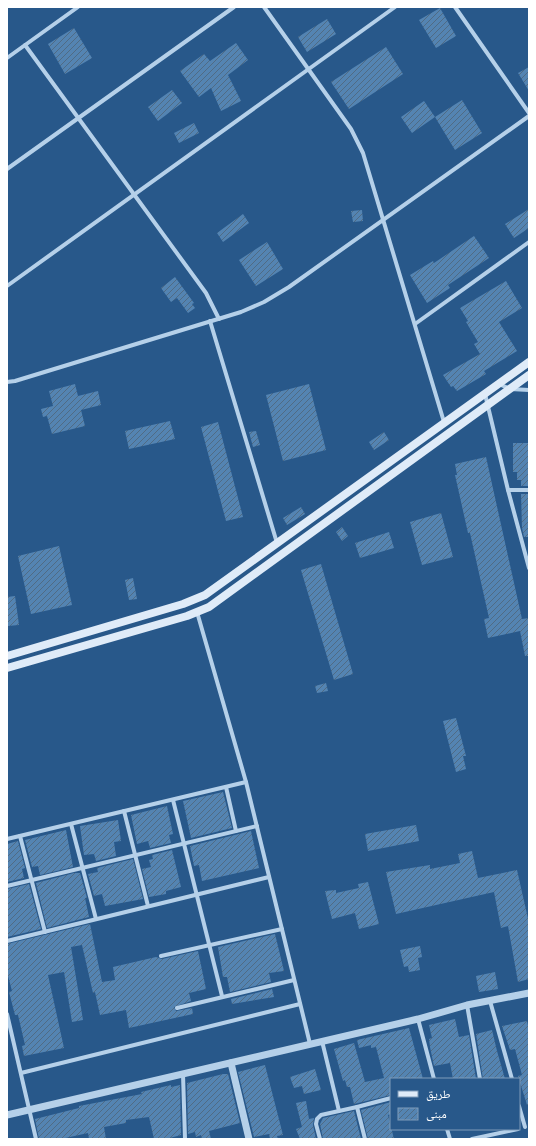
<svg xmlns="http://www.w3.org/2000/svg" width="536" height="1146" font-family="Signika,'Noto Naskh Arabic',sans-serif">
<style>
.building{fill:url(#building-hatch)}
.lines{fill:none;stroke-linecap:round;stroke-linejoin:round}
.minor{stroke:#b5d0e9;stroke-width:4}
.tertiary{stroke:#b5d0e9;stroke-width:7}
.secondary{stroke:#dfebf8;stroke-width:8}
</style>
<defs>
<pattern id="building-hatch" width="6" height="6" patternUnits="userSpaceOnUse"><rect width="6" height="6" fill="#5484b2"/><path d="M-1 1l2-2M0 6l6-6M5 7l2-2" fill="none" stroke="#506b84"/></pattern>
</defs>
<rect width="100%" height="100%" fill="#28588a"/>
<g class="building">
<path d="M 440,8 L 456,36 L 436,48 L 419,20 Z"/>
<path d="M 327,19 L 336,34 L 307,52 L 298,37 Z"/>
<path d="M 74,28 L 92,58 L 65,74 L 48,44 Z"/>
<path d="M 236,43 L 248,60 L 228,75 L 241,101 L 221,111 L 211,88 L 199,97 L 180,71 L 204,54 L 210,61 Z"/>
<path d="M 386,47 L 403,74 L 349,109 L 331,82 Z"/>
<path d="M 529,67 L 529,91 L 518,73 Z"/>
<path d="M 172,90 L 182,103 L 158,121 L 148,107 Z"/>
<path d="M 462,100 L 482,133 L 455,150 L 435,117 Z"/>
<path d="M 424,101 L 435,117 L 412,133 L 401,117 Z"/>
<path d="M 194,123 L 199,133 L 179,143 L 174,133 Z"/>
<path d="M 529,209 L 529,228 L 514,238 L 505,224 Z"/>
<path d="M 362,210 L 363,221 L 353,222 L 351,211 Z"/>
<path d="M 243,214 L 249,223 L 223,242 L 217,233 Z"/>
<path d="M 474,236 L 489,258 L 448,285 L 450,288 L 427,303 L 410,275 L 433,261 L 434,263 Z"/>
<path d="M 267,242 L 283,269 L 256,286 L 239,260 Z"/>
<path d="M 175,277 L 194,303 L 192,304 L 195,308 L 188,313 L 177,298 L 171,302 L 161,288 Z"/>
<path d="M 506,281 L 522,308 L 499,322 L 517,351 L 484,371 L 486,374 L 457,391 L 453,386 L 451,387 L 443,375 L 480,354 L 474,344 L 478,342 L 466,322 L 468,321 L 460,308 Z"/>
<path d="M 75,384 L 78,396 L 98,391 L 101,405 L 81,410 L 85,426 L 52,434 L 47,416 L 43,417 L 41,409 L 53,406 L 49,391 Z"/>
<path d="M 309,384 L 326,450 L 283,461 L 266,395 Z"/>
<path d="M 170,421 L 175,439 L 129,449 L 125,431 Z"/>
<path d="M 218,422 L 243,517 L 226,521 L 201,427 Z"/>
<path d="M 256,431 L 260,445 L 253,447 L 249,432 Z"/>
<path d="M 384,432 L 389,440 L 374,450 L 369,442 Z"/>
<path d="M 513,443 L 528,443 L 529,486 L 521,486 L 521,480 L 517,480 L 517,472 L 513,472 Z"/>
<path d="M 486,457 L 522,619 L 529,618 L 529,656 L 525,656 L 520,631 L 488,638 L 484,619 L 489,618 L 470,533 L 468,533 L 455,475 L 457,475 L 455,464 Z"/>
<path d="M 521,494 L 529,494 L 529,537 L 524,537 L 522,528 Z"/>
<path d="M 301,507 L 305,514 L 287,525 L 283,518 Z"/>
<path d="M 441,513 L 453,557 L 422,565 L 410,522 Z"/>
<path d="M 342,527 L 348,536 L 342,541 L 336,532 Z"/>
<path d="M 389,532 L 394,548 L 360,558 L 355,543 Z"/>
<path d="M 59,546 L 72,605 L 31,614 L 18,556 Z"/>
<path d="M 321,564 L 353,674 L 334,680 L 301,570 Z"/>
<path d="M 133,578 L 137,599 L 129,600 L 125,580 Z"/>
<path d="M 15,596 L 19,625 L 8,626 L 7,597 Z"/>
<path d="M 326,683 L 328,691 L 317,693 L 315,686 Z"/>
<path d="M 456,718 L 466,756 L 463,756 L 466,769 L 456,772 L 443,721 Z"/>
<path d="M 223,792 L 232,828 L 191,838 L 183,801 Z"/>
<path d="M 167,806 L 173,834 L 169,835 L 171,843 L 150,848 L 148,841 L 137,844 L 131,815 Z"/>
<path d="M 118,820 L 121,841 L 114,842 L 116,856 L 96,861 L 94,854 L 84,855 L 80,826 Z"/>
<path d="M 416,825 L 419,841 L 368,851 L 365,834 Z"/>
<path d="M 66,830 L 73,867 L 40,875 L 38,866 L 32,867 L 25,840 Z"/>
<path d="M 251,831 L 259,868 L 202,881 L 199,865 L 194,866 L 190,846 Z"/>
<path d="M 18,841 L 25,868 L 22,869 L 24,878 L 7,882 L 7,844 Z"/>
<path d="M 172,850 L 181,887 L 166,891 L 166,894 L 149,897 L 142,869 L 151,867 L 149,860 L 153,859 L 152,855 Z"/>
<path d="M 472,851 L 478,878 L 517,870 L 529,923 L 529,979 L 518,982 L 508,926 L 501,928 L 494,892 L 396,914 L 386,872 L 430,865 L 430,869 L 460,863 L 458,854 Z"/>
<path d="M 133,859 L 143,899 L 105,906 L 102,894 L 94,896 L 88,874 L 98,872 L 97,868 Z"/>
<path d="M 74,873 L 80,873 L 87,898 L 85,898 L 89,917 L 47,928 L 36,883 Z"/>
<path d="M 368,882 L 379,924 L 359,929 L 355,913 L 332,919 L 325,891 L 336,890 L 336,893 L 359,888 L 358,884 Z"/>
<path d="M 29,884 L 41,929 L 7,937 L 7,889 Z"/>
<path d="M 90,924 L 102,982 L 115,980 L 113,967 L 156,957 L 162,959 L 198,951 L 206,989 L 189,993 L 191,1001 L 174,1007 L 176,1011 L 192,1008 L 193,1014 L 129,1028 L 126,1010 L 100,1015 L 95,992 L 93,993 L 82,945 L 71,947 L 83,1020 L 72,1022 L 64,972 L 48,975 L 64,1048 L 24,1056 L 22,1046 L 25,1045 L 18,1015 L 15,1015 L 9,992 L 12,991 L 7,972 L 7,944 Z"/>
<path d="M 275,934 L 284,971 L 269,973 L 271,982 L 230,992 L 227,977 L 223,977 L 218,947 Z"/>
<path d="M 420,946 L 422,957 L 418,958 L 420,970 L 409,972 L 408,966 L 404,967 L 400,950 Z"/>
<path d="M 495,972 L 498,989 L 479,992 L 476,976 Z"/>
<path d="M 272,989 L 274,997 L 232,1004 L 231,999 Z"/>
<path d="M 455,1019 L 459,1037 L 469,1035 L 476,1079 L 453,1079 L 450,1063 L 434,1066 L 430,1047 L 429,1039 L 432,1038 L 429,1025 Z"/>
<path d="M 527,1021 L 529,1031 L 529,1104 L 527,1105 L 518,1076 L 522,1075 L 515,1049 L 510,1050 L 502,1026 Z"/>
<path d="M 409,1028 L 423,1079 L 391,1079 L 391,1095 L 354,1104 L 350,1087 L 347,1087 L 345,1080 L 343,1081 L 334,1049 L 354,1043 L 365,1082 L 384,1078 L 376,1047 L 371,1048 L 371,1045 L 359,1048 L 357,1040 Z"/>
<path d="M 492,1030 L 497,1051 L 505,1079 L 483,1079 L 476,1034 Z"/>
<path d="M 265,1065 L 283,1135 L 277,1136 L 278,1139 L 270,1139 L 269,1134 L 254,1137 L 238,1072 Z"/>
<path d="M 315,1069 L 321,1090 L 304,1094 L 302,1086 L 294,1088 L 290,1077 Z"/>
<path d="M 223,1074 L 228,1074 L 240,1123 L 209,1131 L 211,1139 L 202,1139 L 201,1135 L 196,1137 L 195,1132 L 188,1134 L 187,1083 Z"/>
<path d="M 171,1085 L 171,1087 L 180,1085 L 181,1135 L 166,1139 L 154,1139 L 149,1117 L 126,1120 L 126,1123 L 104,1127 L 106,1139 L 89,1139 L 88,1133 L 61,1139 L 39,1139 L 35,1119 L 79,1108 L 79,1106 L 142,1094 L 141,1092 Z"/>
<path d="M 306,1101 L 309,1119 L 314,1118 L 313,1125 L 316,1139 L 300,1139 L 296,1129 L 302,1127 L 296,1103 Z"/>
<path d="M 391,1102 L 391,1114 L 388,1115 L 394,1139 L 368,1139 L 361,1110 Z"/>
<path d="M 354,1111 L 361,1139 L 323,1139 L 320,1124 L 323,1118 Z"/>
</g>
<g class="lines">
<g class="minor">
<path d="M 264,7 L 351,129 L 363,153 L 444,422"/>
<path d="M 455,7 L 529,113"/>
<path d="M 25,45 L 206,293 L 219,319"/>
<path d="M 7,58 L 78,7"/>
<path d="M 7,169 L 234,7"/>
<path d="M 7,286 L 395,7"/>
<path d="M 210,321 L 277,543"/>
<path d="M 415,324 L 529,242"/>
<path d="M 7,382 L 15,381 L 241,312 L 264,302 L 289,287 L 529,116"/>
<path d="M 499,384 L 510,389 L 529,390"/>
<path d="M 485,394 L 508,490 L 529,568"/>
<path d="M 508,490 L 529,490"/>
<path d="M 197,612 L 246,782 L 310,1044"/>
<path d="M 226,787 L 236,831"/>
<path d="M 173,800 L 222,996"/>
<path d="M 124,811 L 148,906"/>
<path d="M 71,824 L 96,919"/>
<path d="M 20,836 L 45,932"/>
<path d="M 7,839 L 246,782"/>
<path d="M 7,886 L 257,826"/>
<path d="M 7,941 L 269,877"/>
<path d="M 161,956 L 282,929"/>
<path d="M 490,1001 L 512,1079"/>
<path d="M 467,1005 L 480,1079"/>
<path d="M 177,1008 L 294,980"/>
<path d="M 7,1014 L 36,1139"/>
<path d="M 418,1019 L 434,1079"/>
<path d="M 322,1041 L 339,1111"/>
<path d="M 21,1073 L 300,1004"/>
<path d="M 183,1074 L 185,1139"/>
<path d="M 519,1106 L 525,1127"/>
<path d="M 447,1129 L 450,1139"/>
<path d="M 320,1139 L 316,1124 L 317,1119 L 321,1115 L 357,1107"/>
<path d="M 365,1139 L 357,1107 L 391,1098"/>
<path d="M 472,1139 L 518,1129"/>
</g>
<g class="tertiary">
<path d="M 231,1063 L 249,1139"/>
<path d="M 7,1115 L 418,1019 L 467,1005 L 529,993"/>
</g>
<g class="secondary">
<path d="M 7,656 L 183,604 L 205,595 L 529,362"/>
<path d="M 7,668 L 187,616 L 209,607 L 529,375"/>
</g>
</g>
<rect width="536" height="1146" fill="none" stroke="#ffffff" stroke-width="16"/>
<rect x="390" y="1078" width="130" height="52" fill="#28588a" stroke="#7e9bb9"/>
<rect x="398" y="1091" width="20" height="6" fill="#dfebf8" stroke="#7e9bb9"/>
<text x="426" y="1098" font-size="12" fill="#ffffff">طريق</text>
<rect x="398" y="1108" width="20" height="12" fill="url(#building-hatch)" stroke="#7e9bb9"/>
<text x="426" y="1118" font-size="12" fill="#ffffff">مبنى</text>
</svg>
